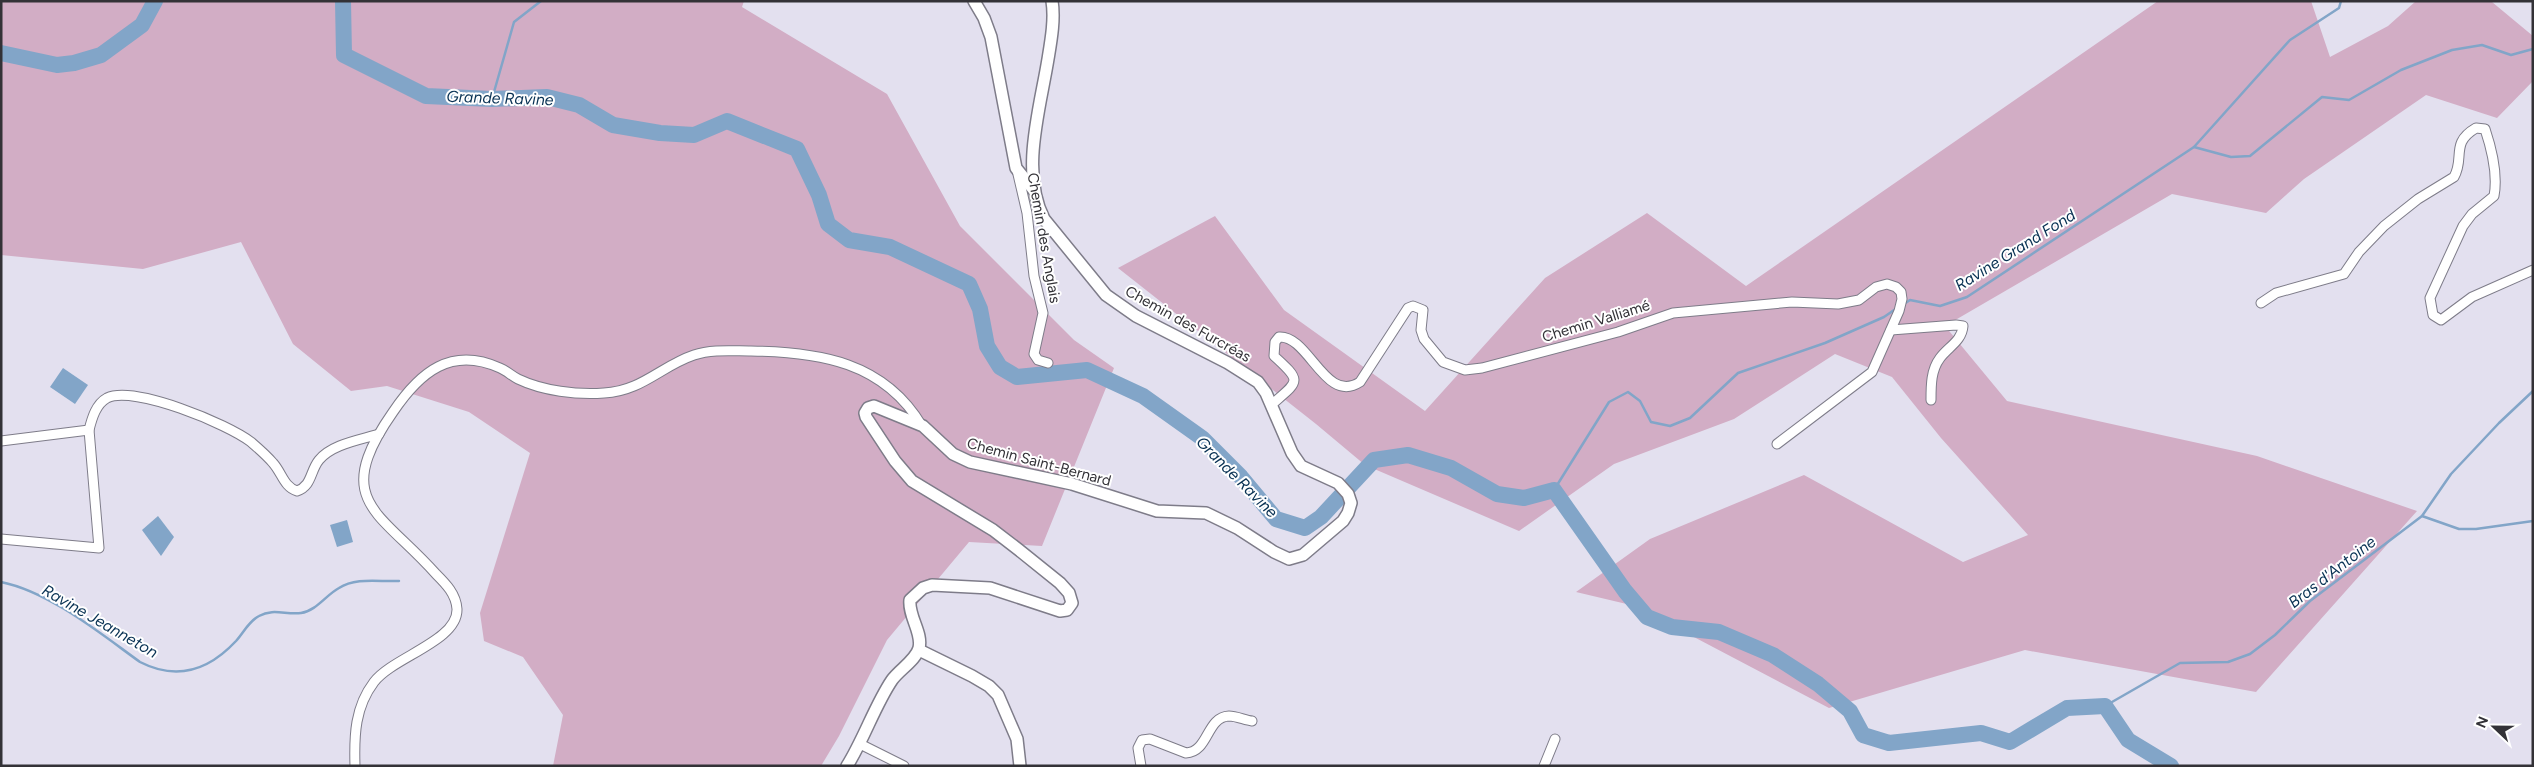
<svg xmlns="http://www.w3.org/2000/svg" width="2534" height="767" font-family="Figtree,sans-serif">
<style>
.green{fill:#d2adc5}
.water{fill:#82a5c8}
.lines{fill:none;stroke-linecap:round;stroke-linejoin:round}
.stream{stroke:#82a5c8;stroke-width:2.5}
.river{stroke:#82a5c8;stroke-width:16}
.minor-casing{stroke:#7e7c89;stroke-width:11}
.tertiary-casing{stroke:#7e7c89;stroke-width:14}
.minor{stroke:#fff;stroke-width:9}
.tertiary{stroke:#fff;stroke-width:11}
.labels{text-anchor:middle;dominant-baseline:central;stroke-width:4;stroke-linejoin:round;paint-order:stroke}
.street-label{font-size:15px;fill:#333237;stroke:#fff}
.water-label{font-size:16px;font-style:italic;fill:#083153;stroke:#fff}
</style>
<rect width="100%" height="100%" fill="#e3e0ef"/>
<g class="green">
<path d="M 1,1 L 744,1 L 742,7 L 887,94 L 960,226 L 1074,340 L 1114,368 L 1042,546 L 969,542 L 887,640 L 839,736 L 821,766 L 553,766 L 563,715 L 523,657 L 484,641 L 480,613 L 530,453 L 469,412 L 387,386 L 351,391 L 293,344 L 241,242 L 143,269 L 1,255 Z"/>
<path d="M 2158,1 L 2311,1 L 2330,57 L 2388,26 L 2416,1 L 2492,2 L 2533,36 L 2533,81 L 2497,118 L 2426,95 L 2304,179 L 2266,213 L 2172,194 L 1945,326 L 2007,401 L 2257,456 L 2417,511 L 2256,692 L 2025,650 L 1829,708 L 1635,606 L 1576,592 L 1650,539 L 1804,475 L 1963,562 L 2028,535 L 1941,438 L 1892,377 L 1835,354 L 1734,419 L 1614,464 L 1519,531 L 1365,465 L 1316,424 L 1118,268 L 1215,216 L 1284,310 L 1425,411 L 1545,278 L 1647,213 L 1746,286 Z"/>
</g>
<g class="water">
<path d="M 63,368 L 88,385 L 75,404 L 50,387 Z"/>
<path d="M 158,516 L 174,537 L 161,556 L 142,530 Z"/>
<path d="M 347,520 L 353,542 L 337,547 L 330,525 Z"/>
</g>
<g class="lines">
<g class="stream">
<path d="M 492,99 L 514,22 L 541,1"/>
<path d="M 2194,147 L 2290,40 L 2339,8 L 2341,1"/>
<path d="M 1904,304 L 1910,300 L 1940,306 L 1967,297 L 2194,147 L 2231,157 L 2250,156 L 2322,97 L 2349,100 L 2401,70 L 2452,50 L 2482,45 L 2511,55 L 2533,49"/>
<path d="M 1554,490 L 1609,402 L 1628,392 L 1640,401 L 1651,422 L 1670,426 L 1690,418 L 1738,373 L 1825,343 L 1884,317 L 1897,308"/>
<path d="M 2422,516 L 2459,529 L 2476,529 L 2533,521"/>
<path d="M 1,582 C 50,592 101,634 140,662 C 177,681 209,670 236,641 C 244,632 249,621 259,616 C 273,608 286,615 301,613 C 316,611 326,595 339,588 C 356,577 379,582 399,581"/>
<path d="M 2105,706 L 2180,663 L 2228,662 L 2250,654 L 2275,635 L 2310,601 L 2422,516 L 2451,474 L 2499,423 L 2533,391"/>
</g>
<g class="river">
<path d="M 343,1 L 344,55 L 426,96 L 492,99 L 547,97 L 579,105 L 613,125 L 660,133 L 694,135 L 727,121 L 797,149 L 819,195 L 828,224 L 849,240 L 890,247 L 969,284 L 980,309 L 987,346 L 1000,367 L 1017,377 L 1087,370 L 1143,396 L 1202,438 L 1241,477 L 1276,519 L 1305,528 L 1321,517 L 1374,460 L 1408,455 L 1451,468 L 1497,494 L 1524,498 L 1554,490 L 1625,591 L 1647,617 L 1672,627 L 1719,632 L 1773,655 L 1818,684 L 1850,711 L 1863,735 L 1889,743 L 1981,733 L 2010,742 L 2067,708 L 2105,706 L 2128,740 L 2171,766"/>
<path d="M 1,53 L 57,65 L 74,63 L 101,55 L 142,25 L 155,1"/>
</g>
<defs>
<g id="minor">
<path d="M 1017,170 L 1027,213 L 1034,276 L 1043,313 L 1034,354 L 1038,360 L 1048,363"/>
<path d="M 2261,303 L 2276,293 L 2344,274 L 2359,252 L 2384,226 L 2418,199 L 2454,177 C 2465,158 2450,143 2476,128 L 2485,129 C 2492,150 2498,175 2494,196 L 2472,214 L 2463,226 L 2430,298 L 2433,315 L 2441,320 L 2472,297 L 2533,270"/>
<path d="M 1891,330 L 1956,325 L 1963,326 C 1962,341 1948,347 1940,358 C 1931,370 1931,385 1931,400"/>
<path d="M 1271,405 C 1299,381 1303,382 1274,356 L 1275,342 L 1279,337 C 1309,335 1325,405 1360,382 L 1408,308 L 1413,306 L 1423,310 L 1421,330 L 1424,339 L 1443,362 L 1465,370 L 1482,368 L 1618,332 L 1673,313 L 1792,302 L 1838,304 L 1859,300 L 1876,287 L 1887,284 L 1896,287 L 1901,292 L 1902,299 L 1899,311 L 1872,372 L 1777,444"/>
<path d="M 1,441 L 89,430"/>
<path d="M 1,539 L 99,548 L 89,430 C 92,418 96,404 107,398 C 134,385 228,424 251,442 C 258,448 267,456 273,463 C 282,473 284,487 297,491 C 312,486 310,471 319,460 C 332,444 360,440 379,434"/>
<path d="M 860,744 L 904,766"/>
<path d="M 355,766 C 354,735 355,707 374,682 C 393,657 458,641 457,609 C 456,594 446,584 436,574 C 380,511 330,502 393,412 C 420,372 451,346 500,368 C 507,371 512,376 518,379 C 543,391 577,395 604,393 C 642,391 661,366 694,355 C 712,349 732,351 751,351 C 820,352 884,362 922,426"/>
<path d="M 1141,766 L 1138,748 L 1142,740 L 1150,739 L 1186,753 C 1209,752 1206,717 1229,716 C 1236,716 1245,720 1252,721"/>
<path d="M 1544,766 L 1555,739"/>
</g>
<g id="tertiary">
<path d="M 974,1 L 984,18 L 991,37 L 1016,168 L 1033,189"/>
<path d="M 919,650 L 972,676 L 989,686 L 998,695 L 1017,739 L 1020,766"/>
<path d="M 847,766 C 864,739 875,705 892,680 C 899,670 916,660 919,648 C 923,633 908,616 910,600 L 923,588 L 932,585 L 990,588 L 1060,611 L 1067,610 L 1072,603 L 1069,593 L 1060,583 L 1019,550 L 993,530 L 912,481 L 895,461 L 866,417 L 865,413 L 868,408 L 874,406 L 923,426 L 953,454 L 970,462 L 1072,484 L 1157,511 L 1206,513 L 1237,528 L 1274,552 L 1289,559 L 1303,555 L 1343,521 L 1348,513 L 1351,503 L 1348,494 L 1338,483 L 1301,466 L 1292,453 L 1266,393 L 1258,382 L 1228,363 L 1136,316 L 1106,295 L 1044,219 C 1020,172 1040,109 1048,59 C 1051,41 1055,19 1052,1"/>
</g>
</defs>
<use href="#minor" class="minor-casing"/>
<use href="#tertiary" class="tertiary-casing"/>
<use href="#minor" class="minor"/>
<use href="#tertiary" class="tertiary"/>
</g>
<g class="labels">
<g class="street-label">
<text transform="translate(1044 238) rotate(80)">Chemin des Anglais</text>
<text transform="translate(1596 321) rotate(-17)">Chemin Valliamé</text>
<text transform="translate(1188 324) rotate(29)">Chemin des Furcréas</text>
<text transform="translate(1039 462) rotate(15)">Chemin Saint-Bernard</text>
</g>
<g class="water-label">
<text transform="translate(500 98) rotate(2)">Grande Ravine</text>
<text transform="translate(2015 250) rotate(-32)">Ravine Grand Fond</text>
<text transform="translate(1237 477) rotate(45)">Grande Ravine</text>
<text transform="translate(2332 572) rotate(-38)">Bras d'Antoine</text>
<text transform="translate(100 621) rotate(30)">Ravine Jeanneton</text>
</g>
</g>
<rect width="2534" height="767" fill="none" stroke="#333237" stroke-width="5"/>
<g transform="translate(2494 727) rotate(292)" stroke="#ffffff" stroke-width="4" paint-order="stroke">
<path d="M0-4L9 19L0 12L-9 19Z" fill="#333237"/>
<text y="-8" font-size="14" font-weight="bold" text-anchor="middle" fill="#333237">N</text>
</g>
</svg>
